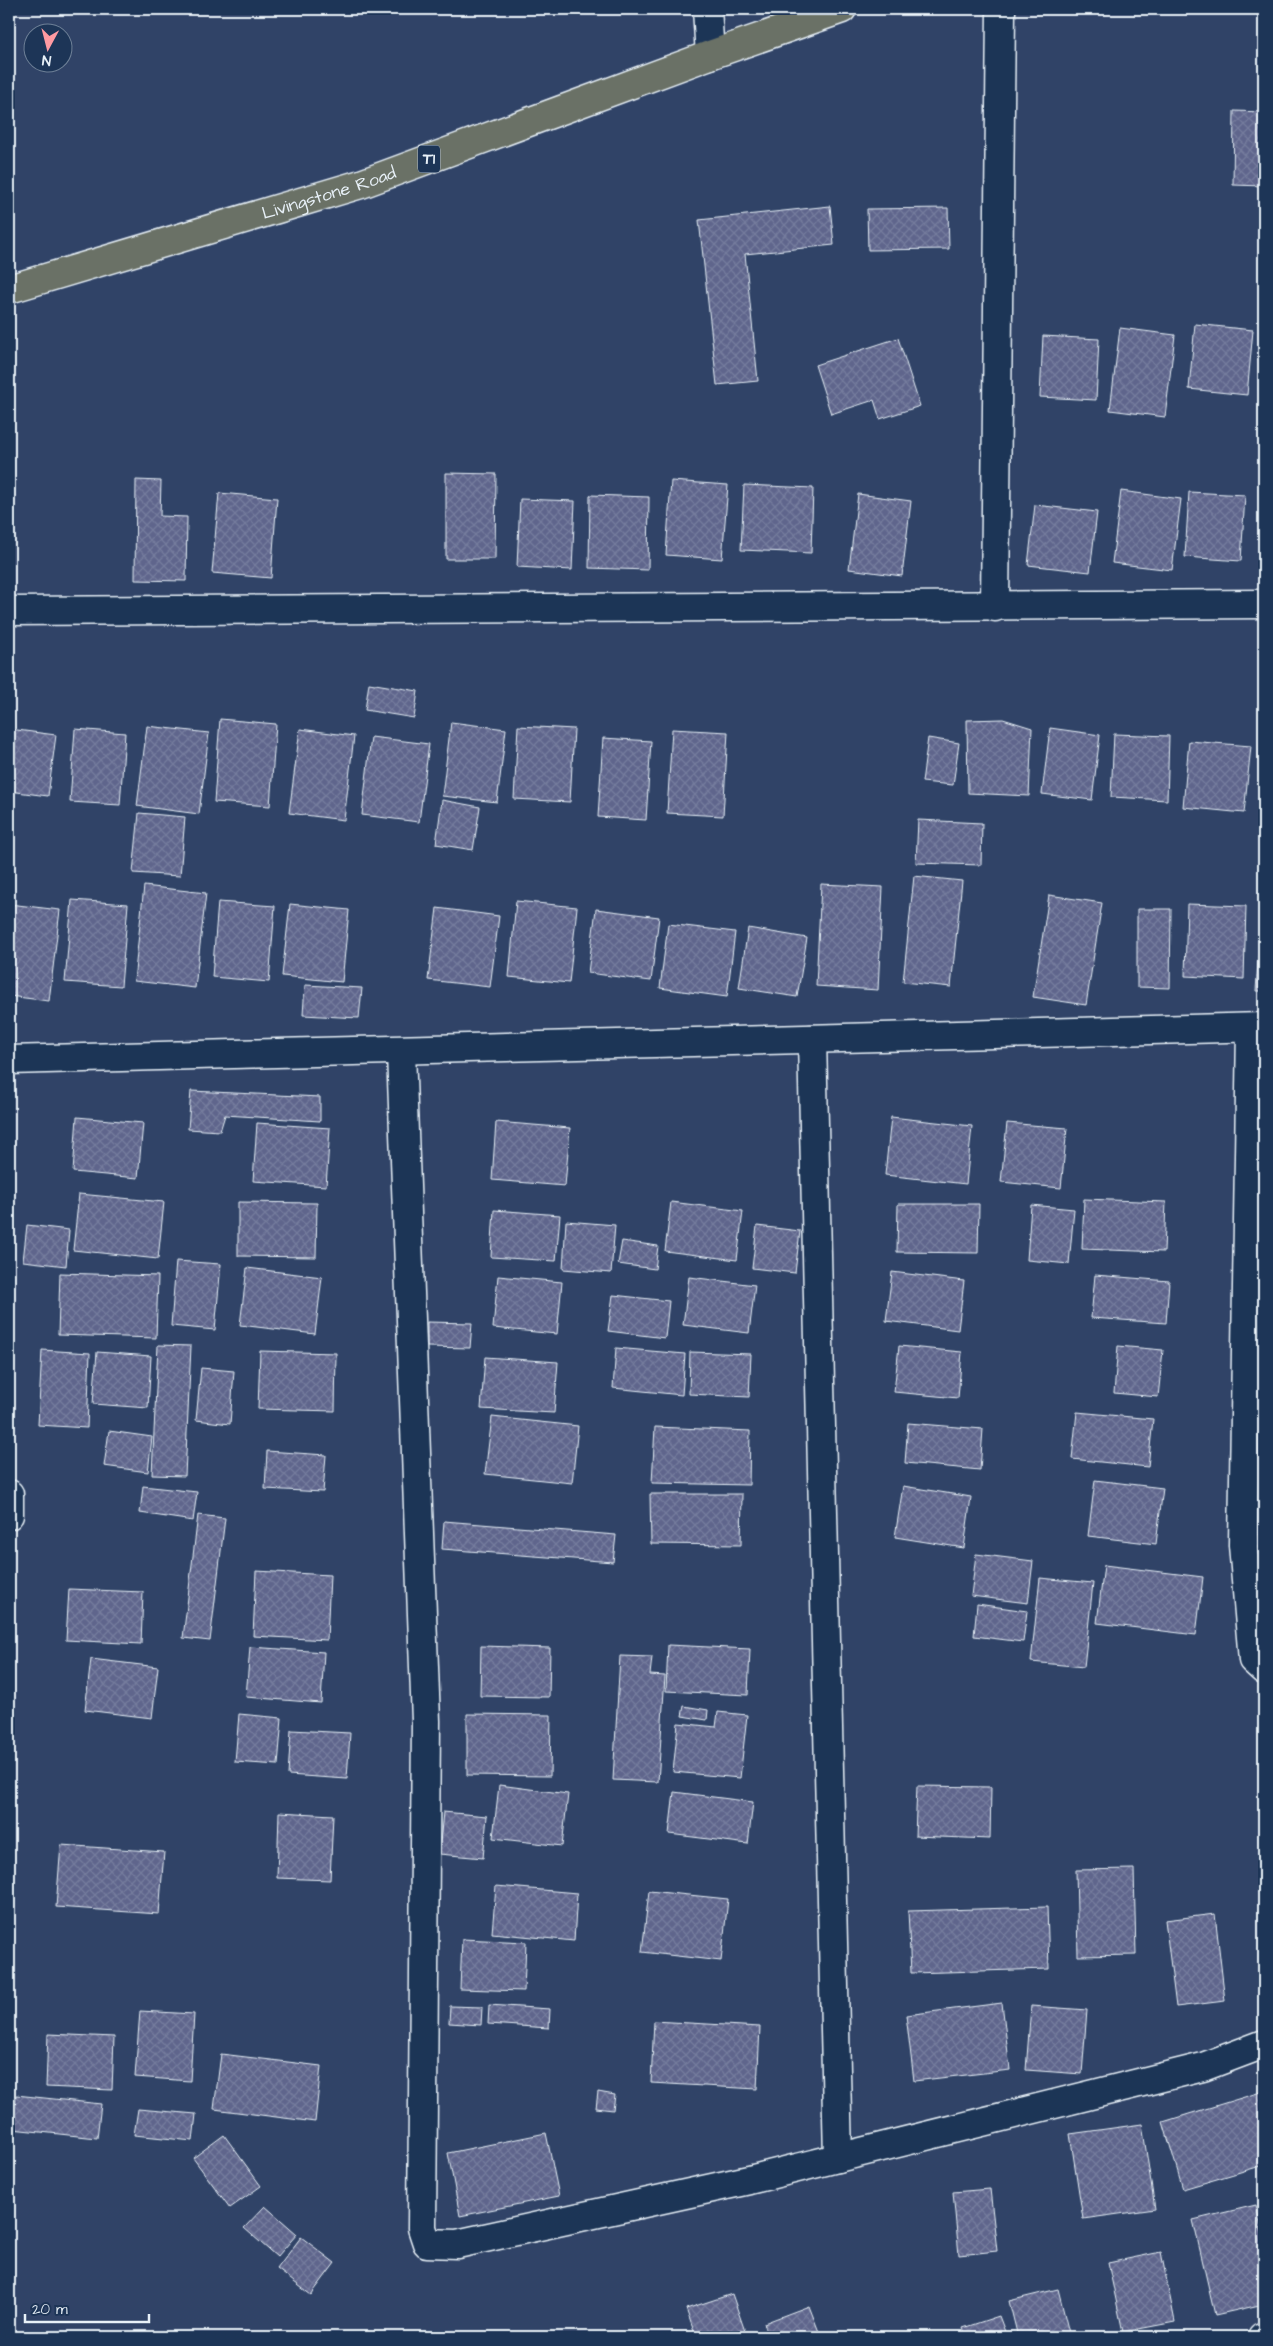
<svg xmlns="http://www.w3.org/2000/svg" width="1273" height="2346" font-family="'Architects Daughter',sans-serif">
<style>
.building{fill:url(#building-cross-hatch);stroke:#e8f1f8}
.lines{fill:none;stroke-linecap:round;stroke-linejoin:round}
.street-casing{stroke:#e8f1f8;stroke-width:31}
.highway-casing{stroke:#e8f1f8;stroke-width:31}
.street{stroke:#1d3557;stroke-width:28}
.highway{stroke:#6a7166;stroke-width:28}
.labels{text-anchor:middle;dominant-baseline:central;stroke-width:4.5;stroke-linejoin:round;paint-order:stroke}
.shield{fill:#1d3557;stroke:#abb9c8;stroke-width:1}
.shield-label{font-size:16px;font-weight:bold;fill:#e8f1f8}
.street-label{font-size:18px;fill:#e8f1f8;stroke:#1d3557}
</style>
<defs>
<pattern id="building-cross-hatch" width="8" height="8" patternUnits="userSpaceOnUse" patternTransform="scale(1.25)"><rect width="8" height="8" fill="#5e658c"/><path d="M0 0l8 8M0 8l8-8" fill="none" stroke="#757c9d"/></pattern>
</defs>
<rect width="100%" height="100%" fill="#304367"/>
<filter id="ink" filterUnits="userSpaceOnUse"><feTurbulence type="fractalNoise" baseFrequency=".02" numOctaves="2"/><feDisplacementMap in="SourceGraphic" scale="10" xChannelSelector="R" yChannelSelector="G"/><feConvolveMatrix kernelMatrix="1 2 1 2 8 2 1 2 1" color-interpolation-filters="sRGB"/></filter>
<g filter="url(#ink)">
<g class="building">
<path d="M 1234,111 L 1264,112 L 1264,186 L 1233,185 Z"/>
<path d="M 830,206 L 834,245 L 745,254 L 758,381 L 717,385 L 699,220 Z"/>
<path d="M 948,208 L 949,249 L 868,250 L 867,209 Z"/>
<path d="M 1195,324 L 1253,330 L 1247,395 L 1189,389 Z"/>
<path d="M 1120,328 L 1175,335 L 1165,417 L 1110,410 Z"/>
<path d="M 1043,336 L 1099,339 L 1096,400 L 1040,397 Z"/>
<path d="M 898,338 L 920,406 L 880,419 L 874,400 L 831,414 L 815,365 Z"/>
<path d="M 1264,349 L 1264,391 L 1259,390 Z"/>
<path d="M 446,473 L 496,474 L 495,559 L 446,559 Z"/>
<path d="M 136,480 L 161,481 L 160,516 L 187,517 L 186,581 L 135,580 Z"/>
<path d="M 671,481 L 728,485 L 722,559 L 666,555 Z"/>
<path d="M 744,485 L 813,488 L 811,553 L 741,550 Z"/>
<path d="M 1121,491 L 1181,499 L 1172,570 L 1112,563 Z"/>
<path d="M 1189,492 L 1245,495 L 1241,561 L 1185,557 Z"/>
<path d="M 219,493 L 277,498 L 271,578 L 212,573 Z"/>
<path d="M 858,494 L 911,501 L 902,576 L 849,569 Z"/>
<path d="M 590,495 L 649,497 L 648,570 L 589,568 Z"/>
<path d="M 520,499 L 575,501 L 572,570 L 517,567 Z"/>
<path d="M 1035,505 L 1097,512 L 1090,572 L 1028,565 Z"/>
<path d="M 369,683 L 418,691 L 414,718 L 365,710 Z"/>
<path d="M 220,719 L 276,724 L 270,806 L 214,802 Z"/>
<path d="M 1003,719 L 1032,728 L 1029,796 L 968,793 L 967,720 Z"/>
<path d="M 1262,721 L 1264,721 L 1264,760 L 1259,760 Z"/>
<path d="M 451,722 L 506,729 L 497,802 L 442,796 Z"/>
<path d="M 147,726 L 209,733 L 199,814 L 137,806 Z"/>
<path d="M 518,726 L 574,729 L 570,802 L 514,799 Z"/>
<path d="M 1050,728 L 1100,735 L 1092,800 L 1042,794 Z"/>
<path d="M 9,729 L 56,735 L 48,796 L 9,791 Z"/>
<path d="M 75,729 L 125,733 L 120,805 L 70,802 Z"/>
<path d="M 300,729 L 354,736 L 344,820 L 289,813 Z"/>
<path d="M 672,729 L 728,732 L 723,816 L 667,813 Z"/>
<path d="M 1114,734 L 1169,736 L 1167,800 L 1111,797 Z"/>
<path d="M 371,737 L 429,744 L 419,822 L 362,815 Z"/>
<path d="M 603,738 L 651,741 L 646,820 L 598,817 Z"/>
<path d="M 928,738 L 959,743 L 953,785 L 922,782 Z"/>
<path d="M 1189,741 L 1251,746 L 1244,813 L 1183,807 Z"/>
<path d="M 442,800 L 480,807 L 473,850 L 436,844 Z"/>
<path d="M 139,813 L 185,817 L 180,876 L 133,873 Z"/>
<path d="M 918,820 L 982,823 L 981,865 L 916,863 Z"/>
<path d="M 914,876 L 962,881 L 951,987 L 903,982 Z"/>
<path d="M 821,884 L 883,887 L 878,990 L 816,986 Z"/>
<path d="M 144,886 L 206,893 L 195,988 L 134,981 Z"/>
<path d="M 1049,895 L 1102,903 L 1086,1005 L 1033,997 Z"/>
<path d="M 72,900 L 128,904 L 121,986 L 65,982 Z"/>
<path d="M 516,901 L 577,907 L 569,983 L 509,977 Z"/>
<path d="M 218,902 L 275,906 L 269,982 L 212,977 Z"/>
<path d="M 9,904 L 60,910 L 49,1001 L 9,996 Z"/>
<path d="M 290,904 L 349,910 L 342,982 L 282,976 Z"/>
<path d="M 1187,904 L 1246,906 L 1244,979 L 1185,976 Z"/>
<path d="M 437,908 L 499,916 L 490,987 L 428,980 Z"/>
<path d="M 596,909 L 659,917 L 651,981 L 588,973 Z"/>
<path d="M 1137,909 L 1171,909 L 1170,988 L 1137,987 Z"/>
<path d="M 1261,916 L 1264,916 L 1264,991 L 1256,991 Z"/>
<path d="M 668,924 L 735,932 L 727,997 L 660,988 Z"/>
<path d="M 748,928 L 807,938 L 797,997 L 739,988 Z"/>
<path d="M 305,985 L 362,988 L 359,1018 L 303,1015 Z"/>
<path d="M 191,1091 L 320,1097 L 320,1121 L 225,1115 L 220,1131 L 188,1129 Z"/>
<path d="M 77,1117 L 143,1123 L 138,1178 L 73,1172 Z"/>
<path d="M 891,1117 L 972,1126 L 966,1184 L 885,1175 Z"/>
<path d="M 496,1122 L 570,1128 L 565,1186 L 492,1180 Z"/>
<path d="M 257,1123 L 330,1128 L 326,1186 L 253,1181 Z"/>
<path d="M 1007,1123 L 1067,1128 L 1061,1188 L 1001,1182 Z"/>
<path d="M 79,1194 L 164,1202 L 158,1259 L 73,1250 Z"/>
<path d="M 1084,1199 L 1166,1202 L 1164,1252 L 1082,1249 Z"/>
<path d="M 238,1202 L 317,1203 L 316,1257 L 238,1256 Z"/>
<path d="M 671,1202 L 743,1211 L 737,1260 L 665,1251 Z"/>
<path d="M 898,1204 L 979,1204 L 978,1253 L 897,1252 Z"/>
<path d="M 1031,1205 L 1074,1209 L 1069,1264 L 1027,1260 Z"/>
<path d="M 494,1210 L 560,1215 L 556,1261 L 491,1257 Z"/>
<path d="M 566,1221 L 615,1225 L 611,1273 L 563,1269 Z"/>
<path d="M 27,1225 L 69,1230 L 66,1266 L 23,1261 Z"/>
<path d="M 757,1226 L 800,1231 L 795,1273 L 752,1268 Z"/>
<path d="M 622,1241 L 658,1246 L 655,1269 L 618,1264 Z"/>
<path d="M 176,1261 L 221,1264 L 215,1330 L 171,1326 Z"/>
<path d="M 247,1268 L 322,1277 L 315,1334 L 240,1325 Z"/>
<path d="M 892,1272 L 964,1281 L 958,1330 L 886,1321 Z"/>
<path d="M 60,1273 L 158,1276 L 156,1338 L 58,1335 Z"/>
<path d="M 1095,1275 L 1169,1281 L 1166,1323 L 1091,1318 Z"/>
<path d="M 498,1276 L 562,1282 L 557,1334 L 493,1328 Z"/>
<path d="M 689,1277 L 755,1285 L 749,1333 L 683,1325 Z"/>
<path d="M 613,1295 L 669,1301 L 665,1338 L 608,1331 Z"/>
<path d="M 427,1322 L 472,1323 L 470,1348 L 427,1347 Z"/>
<path d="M 158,1345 L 191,1346 L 185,1476 L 152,1475 Z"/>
<path d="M 899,1346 L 962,1352 L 958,1398 L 894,1392 Z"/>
<path d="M 1118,1346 L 1163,1350 L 1158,1397 L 1114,1393 Z"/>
<path d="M 616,1348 L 685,1354 L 682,1395 L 613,1388 Z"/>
<path d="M 42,1350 L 90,1353 L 87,1428 L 38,1425 Z"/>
<path d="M 260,1351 L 336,1353 L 335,1411 L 258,1409 Z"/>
<path d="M 97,1352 L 151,1356 L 148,1408 L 93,1404 Z"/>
<path d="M 690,1352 L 751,1354 L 749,1397 L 689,1394 Z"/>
<path d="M 485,1357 L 558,1362 L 554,1413 L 481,1409 Z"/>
<path d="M 201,1368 L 234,1371 L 230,1424 L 196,1420 Z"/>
<path d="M 1077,1412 L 1153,1419 L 1148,1467 L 1072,1459 Z"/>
<path d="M 492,1417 L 578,1426 L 572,1483 L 485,1474 Z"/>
<path d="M 908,1423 L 983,1429 L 980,1470 L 905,1463 Z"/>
<path d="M 655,1427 L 750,1431 L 749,1485 L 652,1483 Z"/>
<path d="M 109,1431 L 152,1437 L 148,1472 L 104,1466 Z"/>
<path d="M 267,1451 L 326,1455 L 323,1492 L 265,1489 Z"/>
<path d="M 1095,1480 L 1163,1488 L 1156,1544 L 1088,1536 Z"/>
<path d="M 143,1486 L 197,1492 L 193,1521 L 140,1513 Z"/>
<path d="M 903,1486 L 971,1497 L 964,1548 L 895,1537 Z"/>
<path d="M 650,1494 L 742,1494 L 741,1545 L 651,1544 Z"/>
<path d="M 198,1515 L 225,1518 L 210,1641 L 183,1638 Z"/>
<path d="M 444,1521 L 616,1535 L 613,1562 L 442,1549 Z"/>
<path d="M 976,1554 L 1033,1561 L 1028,1603 L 971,1596 Z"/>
<path d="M 1104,1565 L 1203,1577 L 1196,1635 L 1097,1623 Z"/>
<path d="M 256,1571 L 330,1575 L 327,1640 L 253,1636 Z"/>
<path d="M 1040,1578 L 1093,1583 L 1084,1667 L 1031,1662 Z"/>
<path d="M 69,1589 L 143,1592 L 141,1644 L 66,1640 Z"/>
<path d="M 977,1604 L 1027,1611 L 1023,1642 L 974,1636 Z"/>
<path d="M 668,1645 L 750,1649 L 748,1695 L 666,1691 Z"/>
<path d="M 481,1646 L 550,1648 L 549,1697 L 480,1696 Z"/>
<path d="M 250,1647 L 324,1652 L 321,1703 L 246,1697 Z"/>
<path d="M 620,1656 L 652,1657 L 650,1675 L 665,1676 L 658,1782 L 613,1780 Z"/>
<path d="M 91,1659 L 158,1667 L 152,1718 L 85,1710 Z"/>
<path d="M 684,1706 L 708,1710 L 707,1720 L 682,1716 Z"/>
<path d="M 718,1712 L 747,1715 L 740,1778 L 673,1772 L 678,1723 L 716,1727 Z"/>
<path d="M 239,1714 L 282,1718 L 278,1765 L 235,1762 Z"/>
<path d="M 467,1714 L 551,1715 L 550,1776 L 467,1775 Z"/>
<path d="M 291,1730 L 350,1733 L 347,1779 L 288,1775 Z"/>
<path d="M 499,1785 L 568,1794 L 562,1846 L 493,1838 Z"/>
<path d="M 917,1786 L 991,1787 L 990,1839 L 915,1836 Z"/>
<path d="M 674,1792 L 753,1802 L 748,1844 L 669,1834 Z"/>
<path d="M 279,1812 L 333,1815 L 330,1880 L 277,1878 Z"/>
<path d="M 443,1812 L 487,1816 L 483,1858 L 439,1854 Z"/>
<path d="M 61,1845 L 164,1852 L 159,1914 L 56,1907 Z"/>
<path d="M 1134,1869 L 1136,1955 L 1078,1956 L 1076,1870 Z"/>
<path d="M 496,1886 L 577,1893 L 574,1941 L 492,1933 Z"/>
<path d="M 649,1891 L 728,1899 L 721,1961 L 642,1952 Z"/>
<path d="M 1047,1907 L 1049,1969 L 911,1973 L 908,1911 Z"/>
<path d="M 1215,1914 L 1225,2001 L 1176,2007 L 1165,1920 Z"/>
<path d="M 462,1939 L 526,1942 L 524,1991 L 460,1989 Z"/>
<path d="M 1002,2003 L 1010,2070 L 914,2081 L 906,2015 Z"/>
<path d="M 489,2005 L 550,2009 L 549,2028 L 488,2024 Z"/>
<path d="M 450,2006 L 482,2007 L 481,2025 L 449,2023 Z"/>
<path d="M 1031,2006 L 1087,2010 L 1082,2074 L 1026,2070 Z"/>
<path d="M 140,2011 L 194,2014 L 190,2081 L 135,2077 Z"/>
<path d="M 654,2021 L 760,2027 L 757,2089 L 651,2083 Z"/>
<path d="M 48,2034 L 114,2037 L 112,2090 L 46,2087 Z"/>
<path d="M 221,2054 L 321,2066 L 315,2122 L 214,2109 Z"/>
<path d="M 1264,2091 L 1264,2165 L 1183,2189 L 1163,2122 Z"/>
<path d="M 598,2092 L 615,2095 L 613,2110 L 596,2108 Z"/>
<path d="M 16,2095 L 101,2104 L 97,2138 L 12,2129 Z"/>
<path d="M 138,2109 L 196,2114 L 193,2141 L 134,2135 Z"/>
<path d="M 1142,2124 L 1155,2209 L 1083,2219 L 1070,2134 Z"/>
<path d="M 546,2133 L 559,2196 L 460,2216 L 448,2153 Z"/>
<path d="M 224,2135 L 261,2186 L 230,2208 L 193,2158 Z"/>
<path d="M 990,2189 L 997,2251 L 959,2255 L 953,2192 Z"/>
<path d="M 1256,2205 L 1264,2242 L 1264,2304 L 1215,2315 L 1193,2220 Z"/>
<path d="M 265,2206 L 297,2234 L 277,2257 L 244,2228 Z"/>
<path d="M 301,2237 L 335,2263 L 311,2295 L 277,2269 Z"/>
<path d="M 1161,2252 L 1175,2322 L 1123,2332 L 1108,2263 Z"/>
<path d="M 1058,2289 L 1070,2337 L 1018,2337 L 1009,2301 Z"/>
<path d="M 732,2294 L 747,2337 L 696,2337 L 686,2309 Z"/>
<path d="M 809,2306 L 821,2337 L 769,2337 L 764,2323 Z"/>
<path d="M 999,2316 L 1007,2337 L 967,2337 L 963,2328 Z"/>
<path d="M 914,2333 L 915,2337 L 899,2337 Z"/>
</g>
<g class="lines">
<defs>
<g id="street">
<path d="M 707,9 L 710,55"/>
<path d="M 995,607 L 1001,9"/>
<path d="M 9,611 L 1264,604"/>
<path d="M 1251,1028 L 1243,1545 L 1253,1660 L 1264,1670"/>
<path d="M 812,1039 L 838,2158"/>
<path d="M 401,1052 L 426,1721 L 422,2228 L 427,2243 L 457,2244 L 749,2180 L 1203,2067 L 1264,2044"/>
<path d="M 9,1060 L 1264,1027"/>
<path d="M 9,1494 L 9,1515"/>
<path d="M 1262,2337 L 1264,2337"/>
</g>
<g id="highway">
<path id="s1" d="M 9,289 L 361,184 L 710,55 L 842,9"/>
</g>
</defs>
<use href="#street" class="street-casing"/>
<use href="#highway" class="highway-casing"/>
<use href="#street" class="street"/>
<use href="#highway" class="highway"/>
</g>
</g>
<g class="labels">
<rect class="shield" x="418" y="145.5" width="22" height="27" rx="4"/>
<g class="shield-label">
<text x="429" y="159">T1</text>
</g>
<g class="street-label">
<text stroke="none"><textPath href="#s1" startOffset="334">Livingstone Road</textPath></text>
</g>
</g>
<rect width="1273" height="2346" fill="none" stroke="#1d3557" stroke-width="30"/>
<rect x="15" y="15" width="1243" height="2316" fill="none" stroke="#e8f1f8" stroke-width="2" filter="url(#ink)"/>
<g transform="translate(48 48) rotate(187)"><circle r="24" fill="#1d3557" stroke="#6e8097"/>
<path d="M0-4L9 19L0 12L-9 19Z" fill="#ff9aa2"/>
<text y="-8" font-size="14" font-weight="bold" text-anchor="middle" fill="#e8f1f8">N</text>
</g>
<path d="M25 2314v8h124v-8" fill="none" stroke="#e8f1f8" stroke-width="2.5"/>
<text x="32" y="2314" font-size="15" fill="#e8f1f8" stroke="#1d3557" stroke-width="4" paint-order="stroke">20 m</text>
</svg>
